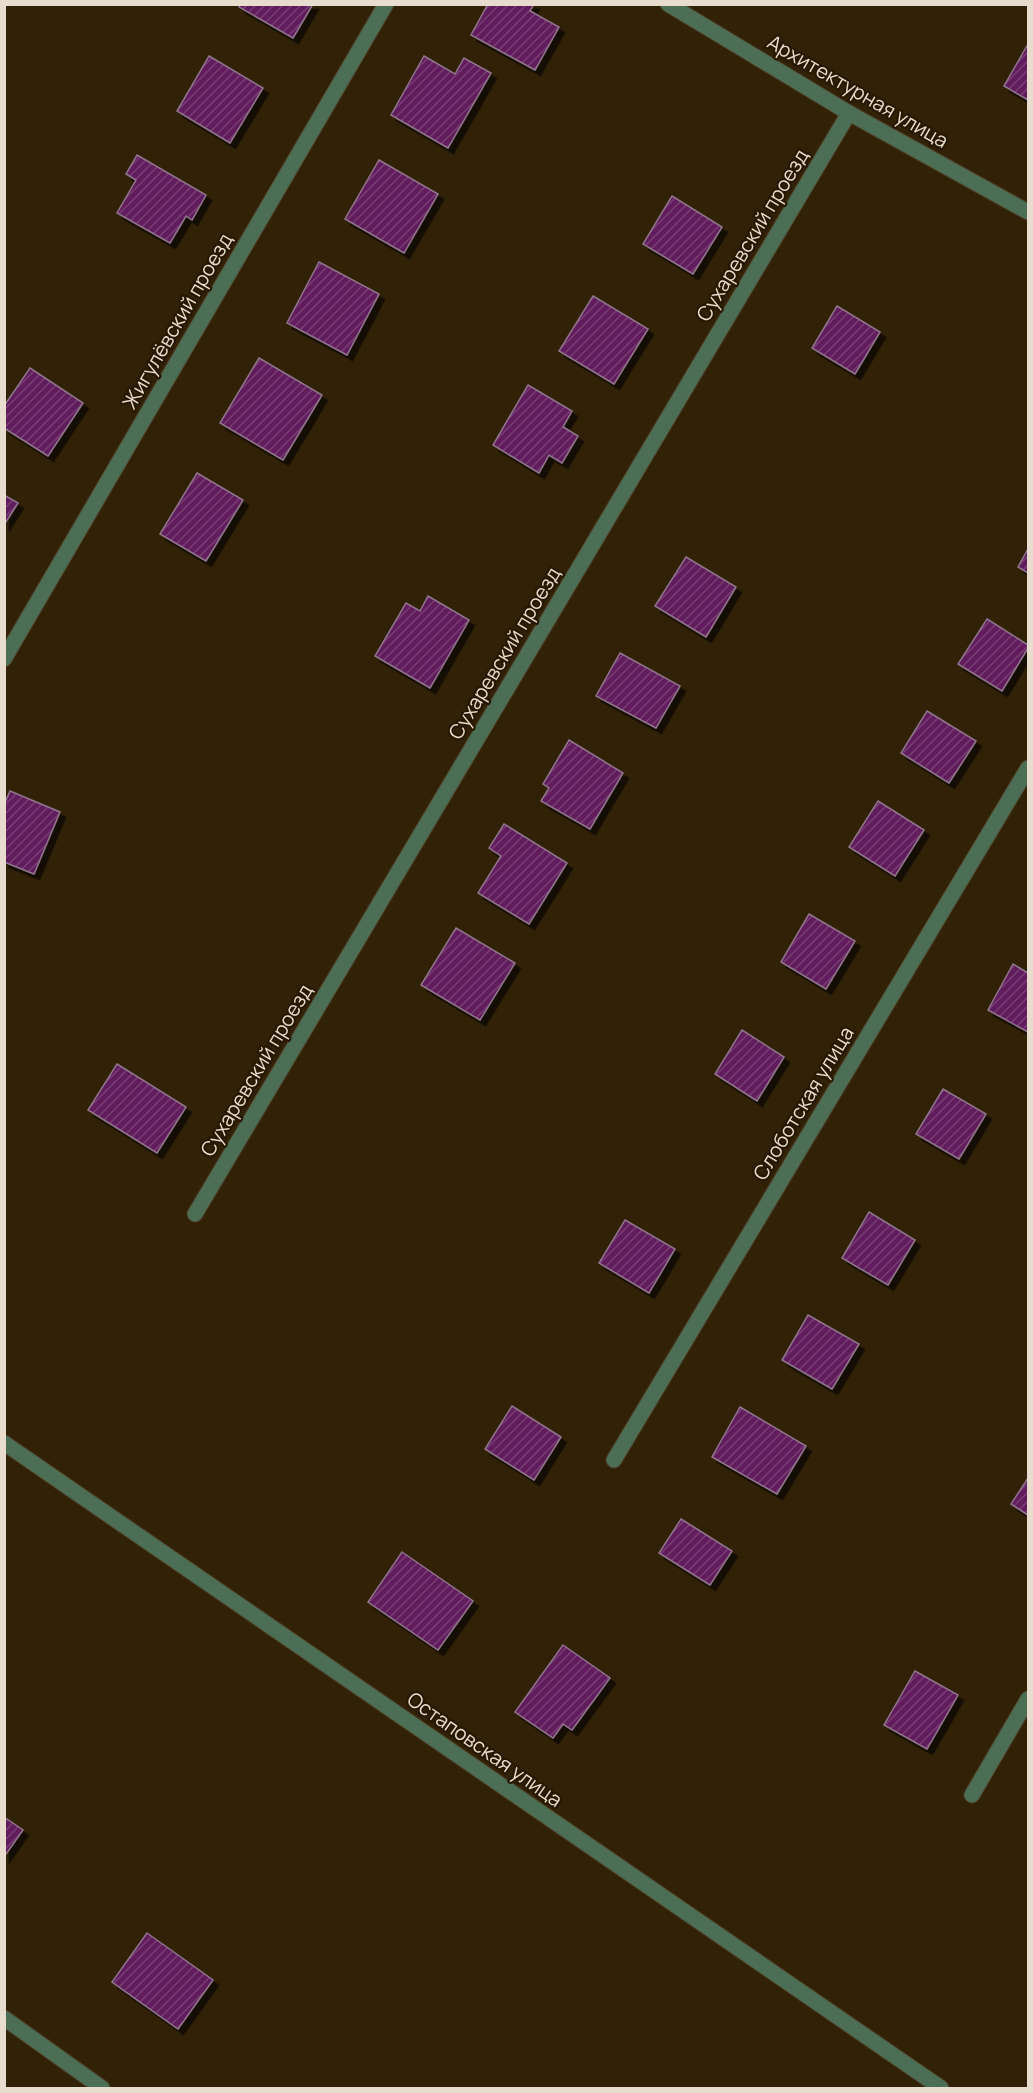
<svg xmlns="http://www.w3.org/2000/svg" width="1033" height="2093" font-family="Manrope,sans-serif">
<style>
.building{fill:url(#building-hatch);stroke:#8f748b;stroke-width:1.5;filter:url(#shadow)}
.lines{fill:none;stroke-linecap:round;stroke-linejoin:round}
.street-casing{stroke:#4e3f27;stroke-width:17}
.street{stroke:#4b6e54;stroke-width:15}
.labels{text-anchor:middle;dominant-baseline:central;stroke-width:4.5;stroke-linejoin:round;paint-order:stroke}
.street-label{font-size:20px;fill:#e7dccd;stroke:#271800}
</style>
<defs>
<pattern id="building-hatch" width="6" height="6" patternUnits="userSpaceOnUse" patternTransform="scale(1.5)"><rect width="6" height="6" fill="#611c5d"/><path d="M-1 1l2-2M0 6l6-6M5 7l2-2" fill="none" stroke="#783c73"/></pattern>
<filter id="shadow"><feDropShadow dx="5.5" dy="5.5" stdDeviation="0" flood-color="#0009"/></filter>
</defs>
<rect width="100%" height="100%" fill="#312107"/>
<g class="building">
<path d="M 240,4 L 313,4 L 293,38 L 239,7 Z"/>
<path d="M 488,4 L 534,4 L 530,11 L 559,27 L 535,70 L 471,35 Z"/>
<path d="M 1028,44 L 1028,100 L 1004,86 Z"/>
<path d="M 209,56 L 263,88 L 230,143 L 177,111 Z"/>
<path d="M 424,56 L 455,74 L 464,58 L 491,73 L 448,148 L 391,115 Z"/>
<path d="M 137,155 L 206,195 L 192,220 L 186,216 L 170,243 L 117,213 L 136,180 L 126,174 Z"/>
<path d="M 379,160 L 438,194 L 404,253 L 345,219 Z"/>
<path d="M 672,196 L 722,227 L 693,274 L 643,244 Z"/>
<path d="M 319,262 L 379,294 L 347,355 L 287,323 Z"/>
<path d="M 593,296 L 648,329 L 614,384 L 559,351 Z"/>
<path d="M 837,306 L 880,332 L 855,374 L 812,348 Z"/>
<path d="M 259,358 L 322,395 L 283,460 L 220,423 Z"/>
<path d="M 30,368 L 83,403 L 48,456 L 4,428 L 4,406 Z"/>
<path d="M 528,385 L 572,411 L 563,427 L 578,436 L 562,463 L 549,455 L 539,473 L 493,445 Z"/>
<path d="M 197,473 L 243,500 L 206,561 L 160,534 Z"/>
<path d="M 4,495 L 18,503 L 4,525 Z"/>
<path d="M 1028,549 L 1028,573 L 1018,567 Z"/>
<path d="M 686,557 L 736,587 L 706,637 L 655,606 Z"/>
<path d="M 428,596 L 469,620 L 430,688 L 375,656 L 406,603 L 420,611 Z"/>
<path d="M 987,619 L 1028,645 L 1028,648 L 1002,691 L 958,664 Z"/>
<path d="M 620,653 L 680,686 L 656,728 L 596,696 Z"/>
<path d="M 927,711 L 976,741 L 949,783 L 901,753 Z"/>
<path d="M 569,740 L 623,773 L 590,829 L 541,801 L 549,788 L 543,784 Z"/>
<path d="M 10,791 L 60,812 L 34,874 L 4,862 L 4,805 Z"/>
<path d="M 878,801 L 924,830 L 895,876 L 849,847 Z"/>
<path d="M 504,824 L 567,863 L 529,924 L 478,893 L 501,856 L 489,848 Z"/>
<path d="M 809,914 L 855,941 L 826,989 L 781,962 Z"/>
<path d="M 456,928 L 515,963 L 480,1020 L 421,985 Z"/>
<path d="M 1013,964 L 1028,973 L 1028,1032 L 988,1010 Z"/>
<path d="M 742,1030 L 784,1057 L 757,1101 L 715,1074 Z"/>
<path d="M 117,1064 L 186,1107 L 157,1153 L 88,1110 Z"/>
<path d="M 943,1089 L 986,1114 L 959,1159 L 916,1134 Z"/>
<path d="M 869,1212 L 915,1240 L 888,1285 L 842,1258 Z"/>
<path d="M 625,1220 L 675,1249 L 649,1293 L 599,1263 Z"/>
<path d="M 808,1315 L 859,1344 L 832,1389 L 782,1360 Z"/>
<path d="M 512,1406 L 561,1437 L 534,1480 L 485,1449 Z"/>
<path d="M 740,1407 L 806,1446 L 777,1494 L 712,1457 Z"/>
<path d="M 1028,1478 L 1028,1515 L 1011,1504 Z"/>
<path d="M 681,1519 L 732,1551 L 710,1585 L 659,1553 Z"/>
<path d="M 402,1552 L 473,1601 L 438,1650 L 368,1602 Z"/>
<path d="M 563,1645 L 610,1678 L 572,1730 L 563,1724 L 553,1738 L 515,1712 Z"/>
<path d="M 915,1671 L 958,1695 L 927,1749 L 884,1725 Z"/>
<path d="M 4,1817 L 23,1830 L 4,1857 Z"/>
<path d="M 147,1933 L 213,1980 L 178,2029 L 112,1982 Z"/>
</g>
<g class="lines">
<defs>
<g id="street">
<path d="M 668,4 L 849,113 L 1028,212"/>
<path d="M 4,659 L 386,4"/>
<path d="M 195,1214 L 849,113"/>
<path d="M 4,1443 L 941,2088"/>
<path d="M 614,1460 L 1028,768"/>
<path d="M 972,1795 L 1028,1699"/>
<path d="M 4,2018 L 102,2088"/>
</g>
</defs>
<use href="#street" class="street-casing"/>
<use href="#street" class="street"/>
</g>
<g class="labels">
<g class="street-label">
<text transform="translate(858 91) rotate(30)">Архитектурная улица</text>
<text transform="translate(752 235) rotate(-59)">Сухаревский проезд</text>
<text transform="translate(177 321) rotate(-60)">Жигулёвский проезд</text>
<text transform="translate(504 653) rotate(-59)">Сухаревский проезд</text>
<text transform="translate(256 1070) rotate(-59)">Сухаревский проезд</text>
<text transform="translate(803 1103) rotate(-59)">Слоботская улица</text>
<text transform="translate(485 1749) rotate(35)">Остаповская улица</text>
</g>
</g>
<rect width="1033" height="2093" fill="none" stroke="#e7dccd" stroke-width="12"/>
</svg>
